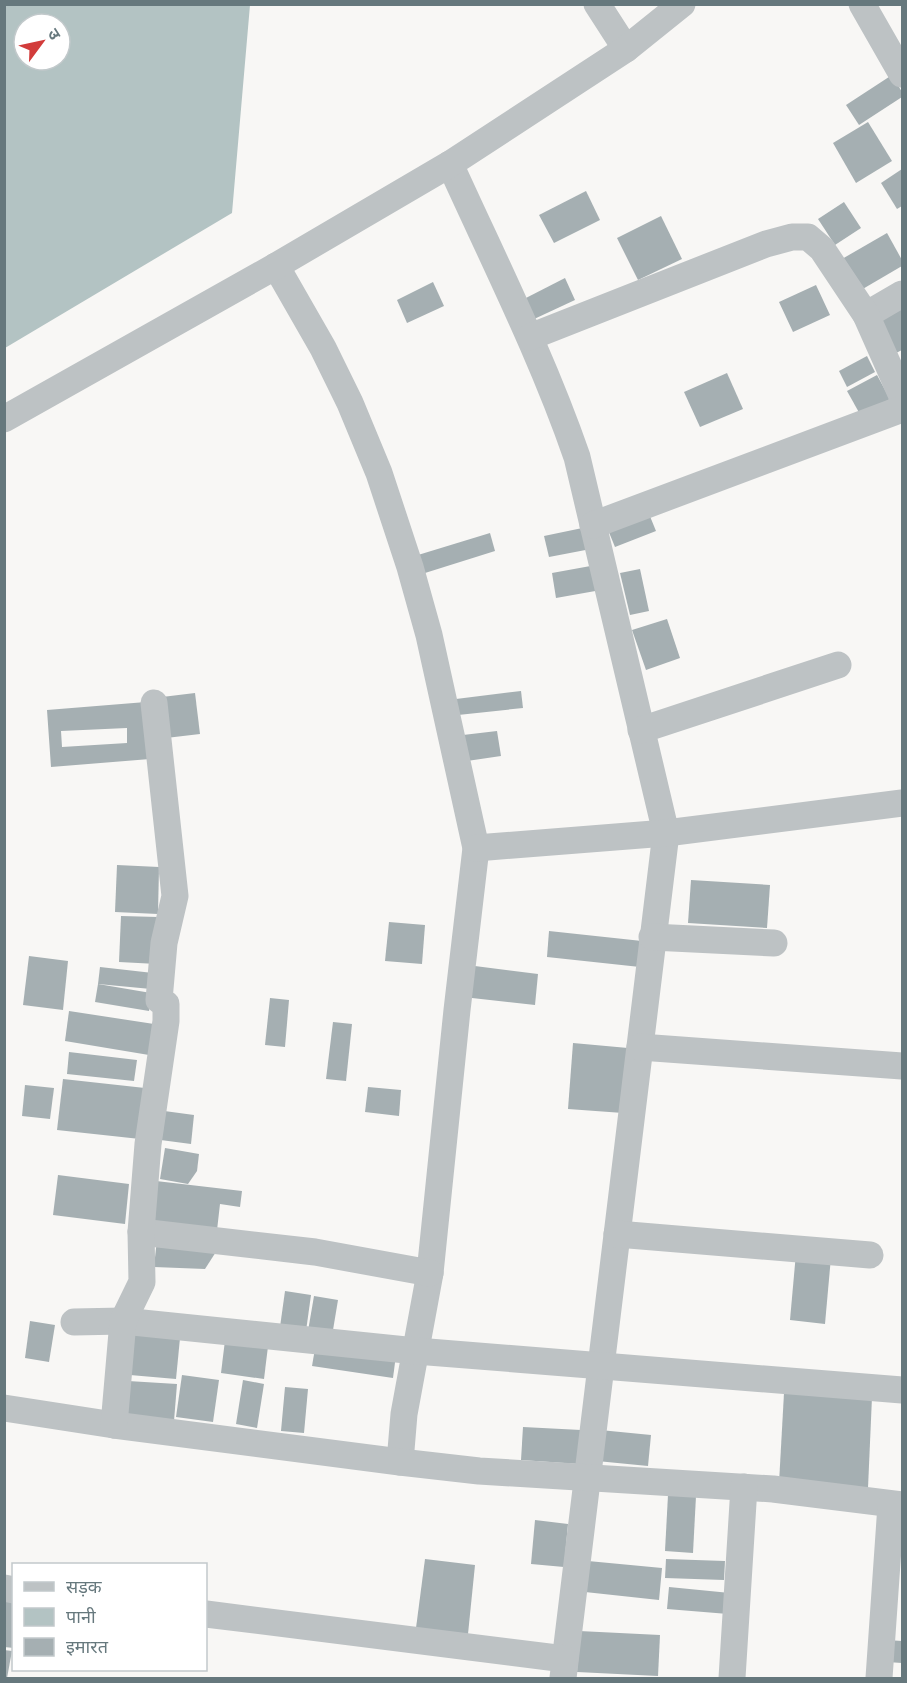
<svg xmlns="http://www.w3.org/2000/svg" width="907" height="1683" font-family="'IBM Plex Sans','Noto Sans Devanagari',sans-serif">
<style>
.water{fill:#b3c3c3;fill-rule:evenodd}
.building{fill:#a5afb2;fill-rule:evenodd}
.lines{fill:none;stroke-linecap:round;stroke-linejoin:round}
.street{stroke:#bdc2c4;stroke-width:27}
</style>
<rect width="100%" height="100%" fill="#f8f7f5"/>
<path class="water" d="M 4,5 L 250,5 L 232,213 L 5,348 ZM 24,24 L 60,24 L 60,60 L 24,60 Z"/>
<g class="building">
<path d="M 892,75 L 902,92 L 902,97 L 859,125 L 846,105 Z"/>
<path d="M 868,122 L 892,161 L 856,183 L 833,143 Z"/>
<path d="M 902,169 L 902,206 L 897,209 L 881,183 Z"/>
<path d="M 586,191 L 600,220 L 554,243 L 539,215 Z"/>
<path d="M 844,202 L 861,228 L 835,245 L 818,219 Z"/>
<path d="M 661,216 L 682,259 L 638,280 L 617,238 Z"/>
<path d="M 887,233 L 902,260 L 902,266 L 861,290 L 842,259 Z"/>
<path d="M 565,278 L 575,300 L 532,320 L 522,300 Z"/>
<path d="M 433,282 L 444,306 L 407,323 L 397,300 Z"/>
<path d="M 816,285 L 830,315 L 793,332 L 779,302 Z"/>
<path d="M 902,297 L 902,350 L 896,353 L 873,314 Z"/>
<path d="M 867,356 L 875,372 L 847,387 L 839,371 Z"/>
<path d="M 727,373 L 743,409 L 700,427 L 684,392 Z"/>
<path d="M 877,375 L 890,399 L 861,416 L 847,391 Z"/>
<path d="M 647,509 L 656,531 L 615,547 L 606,525 Z"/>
<path d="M 592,526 L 596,548 L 549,557 L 544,536 Z"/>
<path d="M 490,533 L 495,551 L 425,573 L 418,555 Z"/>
<path d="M 596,565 L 601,590 L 556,598 L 552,573 Z"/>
<path d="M 640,569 L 649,611 L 630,615 L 620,573 Z"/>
<path d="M 667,619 L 680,658 L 646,670 L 632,630 Z"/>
<path d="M 521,691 L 523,708 L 458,715 L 456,699 Z"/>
<path d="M 195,693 L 200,734 L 166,738 L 162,697 Z"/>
<path d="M 146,702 L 150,759 L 51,767 L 47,710 ZM 127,728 L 127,743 L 62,747 L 61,731 Z"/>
<path d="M 497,731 L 501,756 L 467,761 L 463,735 Z"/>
<path d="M 117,865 L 159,867 L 158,914 L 115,912 Z"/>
<path d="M 691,880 L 770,885 L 767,928 L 688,923 Z"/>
<path d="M 121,916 L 158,917 L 157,964 L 119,962 Z"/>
<path d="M 389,922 L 425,925 L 422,964 L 385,961 Z"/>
<path d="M 549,931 L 642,941 L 640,967 L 547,957 Z"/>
<path d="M 29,956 L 68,961 L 63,1010 L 23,1005 Z"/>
<path d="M 467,965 L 538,974 L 535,1005 L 463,997 Z"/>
<path d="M 100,967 L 153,973 L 151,989 L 98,984 Z"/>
<path d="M 98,984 L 151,993 L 149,1011 L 95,1002 Z"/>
<path d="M 270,998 L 289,1000 L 285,1047 L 265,1045 Z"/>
<path d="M 69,1011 L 154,1024 L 149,1055 L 65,1041 Z"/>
<path d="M 333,1022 L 352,1024 L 346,1081 L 326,1079 Z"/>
<path d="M 573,1043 L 628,1048 L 623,1113 L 568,1109 Z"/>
<path d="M 69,1052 L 137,1060 L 134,1081 L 67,1074 Z"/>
<path d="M 63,1079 L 145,1088 L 140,1139 L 57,1130 Z"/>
<path d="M 25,1085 L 54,1088 L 50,1119 L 22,1116 Z"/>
<path d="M 368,1087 L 401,1090 L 399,1116 L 365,1112 Z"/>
<path d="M 157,1110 L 194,1115 L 191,1144 L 153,1139 Z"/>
<path d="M 165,1148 L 199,1154 L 197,1171 L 188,1184 L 160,1179 Z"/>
<path d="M 58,1175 L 129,1184 L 125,1224 L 53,1215 Z"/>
<path d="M 156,1181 L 242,1191 L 240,1207 L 220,1204 L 216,1239 L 150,1232 Z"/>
<path d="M 157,1239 L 221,1244 L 205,1269 L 154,1267 Z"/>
<path d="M 796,1253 L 831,1257 L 825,1324 L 790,1320 Z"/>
<path d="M 285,1291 L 311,1295 L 306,1331 L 280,1327 Z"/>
<path d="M 314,1296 L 338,1300 L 332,1336 L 308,1331 Z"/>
<path d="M 30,1321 L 55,1325 L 49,1362 L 25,1358 Z"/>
<path d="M 134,1324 L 181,1328 L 176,1379 L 130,1375 Z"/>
<path d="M 226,1332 L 269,1338 L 264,1379 L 221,1373 Z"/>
<path d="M 316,1343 L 396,1355 L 393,1378 L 312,1366 Z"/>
<path d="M 182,1375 L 219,1380 L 213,1422 L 176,1417 Z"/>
<path d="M 243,1380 L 264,1384 L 257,1428 L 236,1424 Z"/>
<path d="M 128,1381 L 177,1384 L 174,1421 L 125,1417 Z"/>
<path d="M 285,1387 L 308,1389 L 304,1433 L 281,1431 Z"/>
<path d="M 784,1393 L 872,1397 L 868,1488 L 779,1483 Z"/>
<path d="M 523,1427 L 581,1430 L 579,1464 L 521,1460 Z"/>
<path d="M 600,1430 L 651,1435 L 648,1466 L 597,1461 Z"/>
<path d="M 668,1495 L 696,1496 L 693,1553 L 665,1551 Z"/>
<path d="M 535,1520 L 568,1524 L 564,1567 L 531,1564 Z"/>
<path d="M 425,1559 L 475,1565 L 468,1634 L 416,1628 Z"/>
<path d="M 666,1559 L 725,1561 L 724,1580 L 665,1578 Z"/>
<path d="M 588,1561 L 662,1568 L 659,1600 L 585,1592 Z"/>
<path d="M 669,1587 L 730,1593 L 728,1614 L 667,1609 Z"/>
<path d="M 4,1600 L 14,1601 L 14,1648 L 4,1647 Z"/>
<path d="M 579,1631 L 660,1635 L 658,1676 L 577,1672 Z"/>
<path d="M 887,1640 L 902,1641 L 902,1663 L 887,1662 Z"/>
<path d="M 4,1650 L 12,1651 L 7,1678 L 4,1678 Z"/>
</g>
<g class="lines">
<g class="street">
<path d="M 597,4 L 626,49"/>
<path d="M 862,4 L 902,74"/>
<path d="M 450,164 C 494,261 542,356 577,457 L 666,833 L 563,1678"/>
<path d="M 276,266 L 323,348 L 350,403 L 379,473 L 410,567 L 429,635 L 476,848 L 457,1010 L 430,1273 L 404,1414 L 400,1462"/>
<path d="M 866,315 L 902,294"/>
<path d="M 530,337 L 766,244 L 792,237 L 808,237 L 822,249 L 866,315 L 902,396"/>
<path d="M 4,419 L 276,266 L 450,164 L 626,49 L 682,4"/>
<path d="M 593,525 L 902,409"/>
<path d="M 641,730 L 838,665"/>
<path d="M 476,848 L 666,833 L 902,803"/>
<path d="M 652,937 L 774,943"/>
<path d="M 640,1047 L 902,1066"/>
<path d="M 141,1232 L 315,1252 L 430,1273"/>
<path d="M 617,1234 L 870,1255"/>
<path d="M 74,1322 L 123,1321 L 416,1351 L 902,1390"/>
<path d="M 4,1408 L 114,1425 L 400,1462 L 479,1471 L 773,1489 L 902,1505"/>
<path d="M 114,1425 L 123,1321 L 142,1282 L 141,1232 L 148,1144 L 166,1021 L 166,1004 L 159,1000 L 164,943 L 175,896 L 154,703"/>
<path d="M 4,1588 L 14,1590"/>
<path d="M 206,1614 L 565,1659"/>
<path d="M 732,1678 L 744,1487"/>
<path d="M 879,1678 L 891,1505"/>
</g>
</g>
<rect width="907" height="1683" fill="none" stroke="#66787d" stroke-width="12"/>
<rect x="12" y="1563" width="195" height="108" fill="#ffffff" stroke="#c2c9cb" stroke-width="1.5"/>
<rect x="24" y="1582" width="30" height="9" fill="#bdc2c4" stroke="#c2c9cb" stroke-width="1.5"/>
<text x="66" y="1593" font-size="18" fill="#66787d">सड़क</text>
<rect x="24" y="1608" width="30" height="18" fill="#b3c3c3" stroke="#c2c9cb" stroke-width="1.5"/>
<text x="66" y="1623" font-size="18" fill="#66787d">पानी</text>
<rect x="24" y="1638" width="30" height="18" fill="#a5afb2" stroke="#c2c9cb" stroke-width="1.5"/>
<text x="66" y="1653" font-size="18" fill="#66787d">इमारत</text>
<g transform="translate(42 42) rotate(57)"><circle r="28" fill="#ffffff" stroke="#c2c9cb" stroke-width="1.5"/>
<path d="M0-4.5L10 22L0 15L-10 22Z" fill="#d23c3b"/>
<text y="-9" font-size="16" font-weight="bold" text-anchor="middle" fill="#66787d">उ</text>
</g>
</svg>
